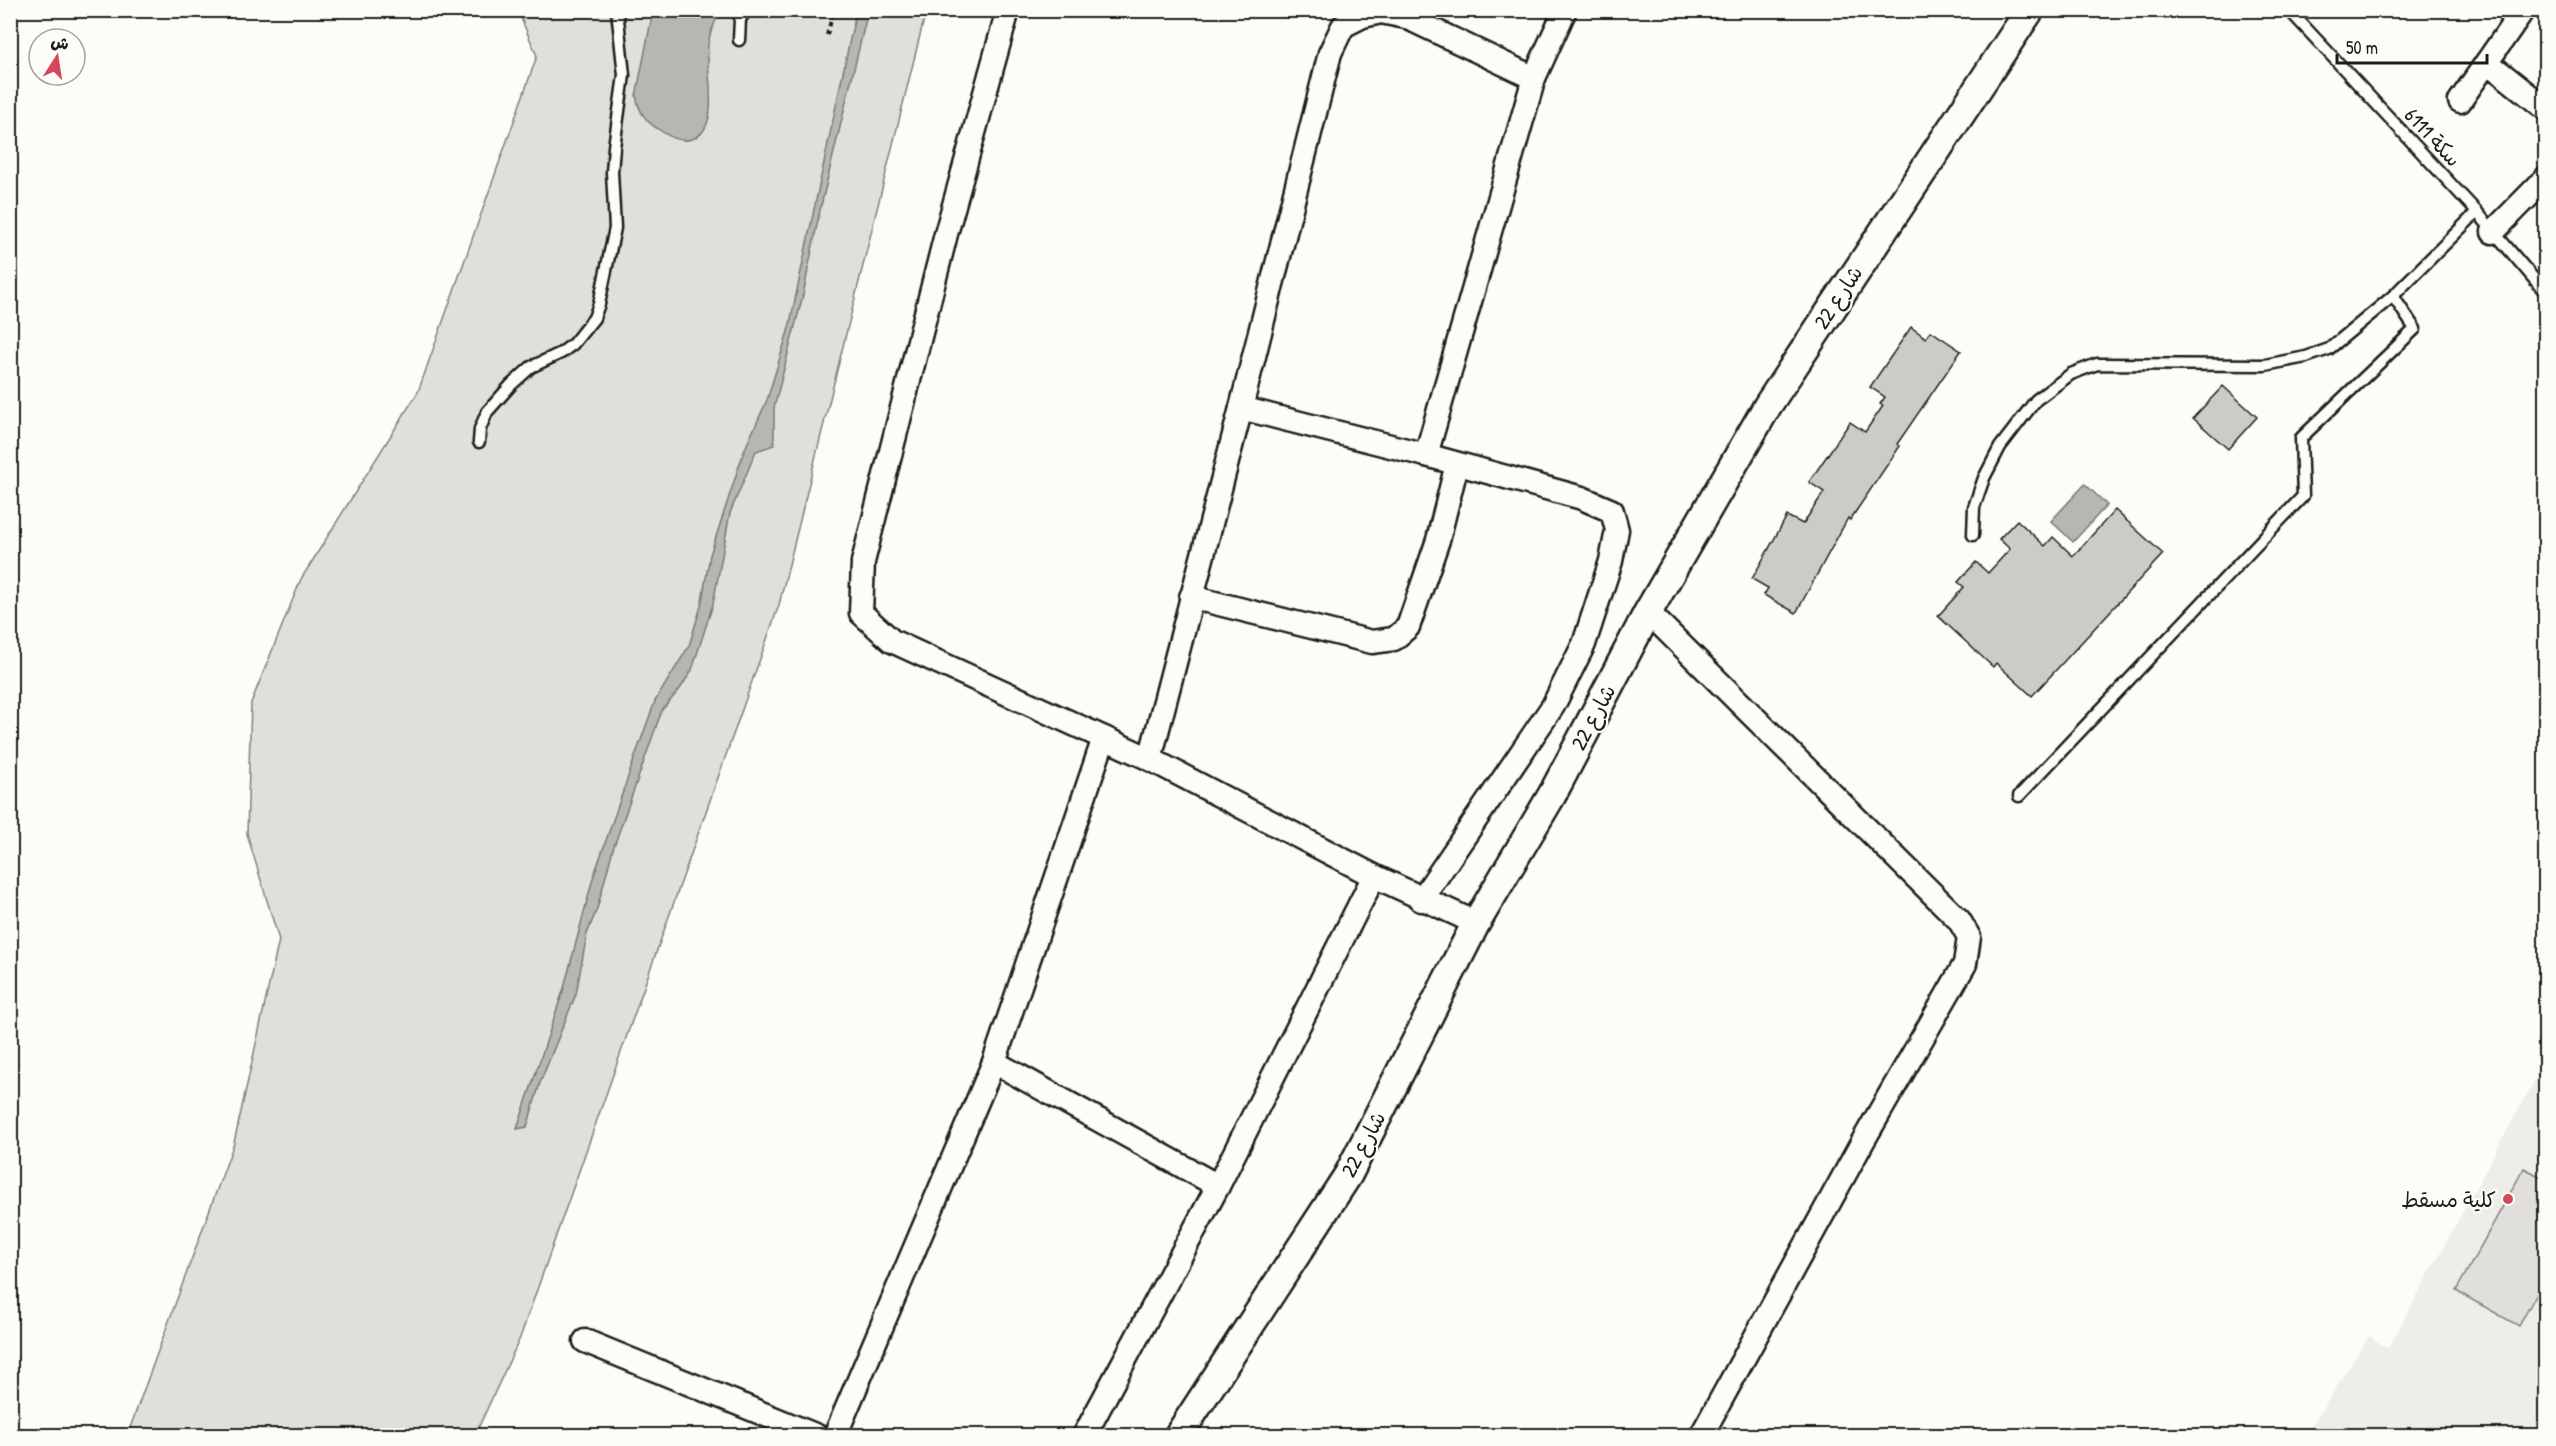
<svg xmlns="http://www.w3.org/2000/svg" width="2556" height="1446" font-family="'Patrick Hand','Playpen Sans Arabic',sans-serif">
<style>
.built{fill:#eeede9}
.green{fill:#e0dfdb;stroke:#7e7e7c;stroke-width:1.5}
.water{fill:#b7b6b2;stroke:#797876;stroke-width:1.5}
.building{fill:#cccbc8;stroke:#1c1c1c;stroke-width:1.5}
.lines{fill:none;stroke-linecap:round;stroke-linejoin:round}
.service-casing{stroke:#1c1c1c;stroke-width:15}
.minor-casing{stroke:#1c1c1c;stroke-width:27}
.tertiary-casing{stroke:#1c1c1c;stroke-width:32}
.path{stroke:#1c1c1c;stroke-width:4;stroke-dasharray:4.5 4.5;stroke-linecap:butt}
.service{stroke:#fdfcf7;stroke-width:10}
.minor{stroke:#fdfcf7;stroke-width:22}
.tertiary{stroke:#fdfcf7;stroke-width:27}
.poi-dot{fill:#d1495b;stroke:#fdfcf7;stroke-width:2}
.labels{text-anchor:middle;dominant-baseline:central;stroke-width:4.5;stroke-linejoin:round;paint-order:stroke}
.street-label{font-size:21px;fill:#1c1c1c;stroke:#fdfcf7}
.poi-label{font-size:21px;fill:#1c1c1c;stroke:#fdfcf7;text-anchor:end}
</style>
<rect width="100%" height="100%" fill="#fdfcf7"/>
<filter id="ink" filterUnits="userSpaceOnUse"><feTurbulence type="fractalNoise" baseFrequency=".0167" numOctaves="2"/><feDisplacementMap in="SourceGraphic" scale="12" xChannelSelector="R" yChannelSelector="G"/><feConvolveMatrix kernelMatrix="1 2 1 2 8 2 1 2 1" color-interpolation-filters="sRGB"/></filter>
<g filter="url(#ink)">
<path class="built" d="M 2545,1061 L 2545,1435 L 2305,1436 L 2369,1336 L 2388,1349 Z"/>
<g class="green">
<path d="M 518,11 L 926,11 L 779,605 L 520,1338 L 475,1435 L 127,1436 L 234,1143 L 279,940 L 247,834 L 251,703 L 301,579 L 418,392 L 537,56 Z"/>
<path d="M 2524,1168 L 2545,1179 L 2545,1278 L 2519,1326 L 2456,1291 Z"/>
</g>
<g class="water">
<path d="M 653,11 L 720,11 C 715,22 709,33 708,45 C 705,71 723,128 692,139 C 680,143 668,136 658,129 C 645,121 639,111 636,96 Z"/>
<path d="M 856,11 L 868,11 L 820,210 L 803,295 L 774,408 L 774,445 L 756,451 L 730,513 L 713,604 L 692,670 L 680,689 L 662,710 L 613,849 L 597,909 L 587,934 L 576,994 L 540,1083 L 527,1127 L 517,1129 L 564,988 L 593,878 L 637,751 L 655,701 L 689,646 L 701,606 L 710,555 L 744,451 L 767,400 L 789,328 Z"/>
<path d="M 2085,484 L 2107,505 L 2073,542 L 2051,521 Z"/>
</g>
<g class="building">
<path d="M 1911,327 L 1926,338 L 1931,331 L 1961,351 L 1897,444 L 1900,446 L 1850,520 L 1848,518 L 1796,613 L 1764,595 L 1768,588 L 1752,579 L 1787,516 L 1803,524 L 1824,492 L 1809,482 L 1850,422 L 1865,432 L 1883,406 L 1880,404 L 1885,397 L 1870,387 Z"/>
<path d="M 2223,386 L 2257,417 L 2228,449 L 2193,418 Z"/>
<path d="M 2115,510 L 2163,554 L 2032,696 L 1996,663 L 1993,667 L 1938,616 L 1964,587 L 1958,582 L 1976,562 L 1988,573 L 2010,549 L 1999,539 L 2017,520 L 2045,546 L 2053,537 L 2073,556 Z"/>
</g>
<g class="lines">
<defs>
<g id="service">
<path d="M 2289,10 L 2477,212 L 2546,293"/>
<path d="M 739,40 L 740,19 L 747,10"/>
<path d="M 479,442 L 480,429 L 487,412 L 511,385 L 531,367 L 561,353 L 573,344 L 594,318 L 599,304 L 615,228 L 612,172 L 614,147 L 624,75 L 617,10"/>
<path d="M 1973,535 L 1974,507 L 1984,478 L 2000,447 L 2036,400 L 2071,374 L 2097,364 L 2265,365 L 2306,357 L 2329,349 L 2393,296 L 2477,212"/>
<path d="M 2019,796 L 2303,496 L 2301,438 L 2415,329 L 2393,296"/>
</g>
<g id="minor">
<path d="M 1008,10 L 946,234 L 863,562 L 861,613 L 892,641 L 1150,759 L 1374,876 L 1476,923"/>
<path d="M 2487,62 L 2546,109"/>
<path d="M 2460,101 L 2523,10"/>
<path d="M 2493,232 L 2546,178"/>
<path d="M 1241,408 L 1330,53 L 1343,26 L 1363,16 L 1381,12 L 1406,17 L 1534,78"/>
<path d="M 1191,597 L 1372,642 L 1394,639 L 1408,627 L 1438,540 L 1457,464"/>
<path d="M 1648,612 L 1959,920 L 1969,937 L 1965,964 L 1863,1141 L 1701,1436"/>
<path d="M 1150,759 L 1241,408 L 1426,455 L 1534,78 L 1565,10"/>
<path d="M 1421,900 L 1553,706 L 1584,644 L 1611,561 L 1617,530 L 1612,511 L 1582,498 L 1426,455"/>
<path d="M 994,1062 L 1218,1186"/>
<path d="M 585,1341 L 817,1436"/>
<path d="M 835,1436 L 994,1062 L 1104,738"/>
<path d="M 1084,1436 L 1218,1186 L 1374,876"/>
</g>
<path id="tertiary" d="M 1178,1436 L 1348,1175 L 1476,923 L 1552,795 L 1648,612 L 1768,405 L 2030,10"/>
</defs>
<use href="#service" class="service-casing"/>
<use href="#minor" class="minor-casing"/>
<use href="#tertiary" class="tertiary-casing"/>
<path class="path" d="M 827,35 L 834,10"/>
<use href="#service" class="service"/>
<use href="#minor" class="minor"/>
<use href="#tertiary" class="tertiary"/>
</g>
</g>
<circle class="poi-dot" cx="2508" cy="1199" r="6"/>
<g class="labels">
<g class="street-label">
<text transform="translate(2433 137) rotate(47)">سكة 6111</text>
<text transform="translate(1838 297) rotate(-57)">شارع 22</text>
<text transform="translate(1593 717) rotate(-62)">شارع 22</text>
<text transform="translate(1363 1144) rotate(-62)">شارع 22</text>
</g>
<g class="poi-label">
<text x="2496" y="1199">كلية مسقط</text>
</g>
</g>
<rect width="2556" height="1446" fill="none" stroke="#fdfcf7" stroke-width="36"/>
<rect x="18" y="18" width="2520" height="1410" fill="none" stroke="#1c1c1c" stroke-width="2" filter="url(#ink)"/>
<g transform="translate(57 57) rotate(12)"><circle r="28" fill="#fdfcf7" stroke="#a3a29f" stroke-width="1.5"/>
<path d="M0-4.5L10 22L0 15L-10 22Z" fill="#d1495b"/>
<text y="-9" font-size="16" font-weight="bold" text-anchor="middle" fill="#1c1c1c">ش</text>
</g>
<path d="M2337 54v9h150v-9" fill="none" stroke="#1c1c1c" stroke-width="3"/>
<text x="2346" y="54" font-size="18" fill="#1c1c1c" stroke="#fdfcf7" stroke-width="4.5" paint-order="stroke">50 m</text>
</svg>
